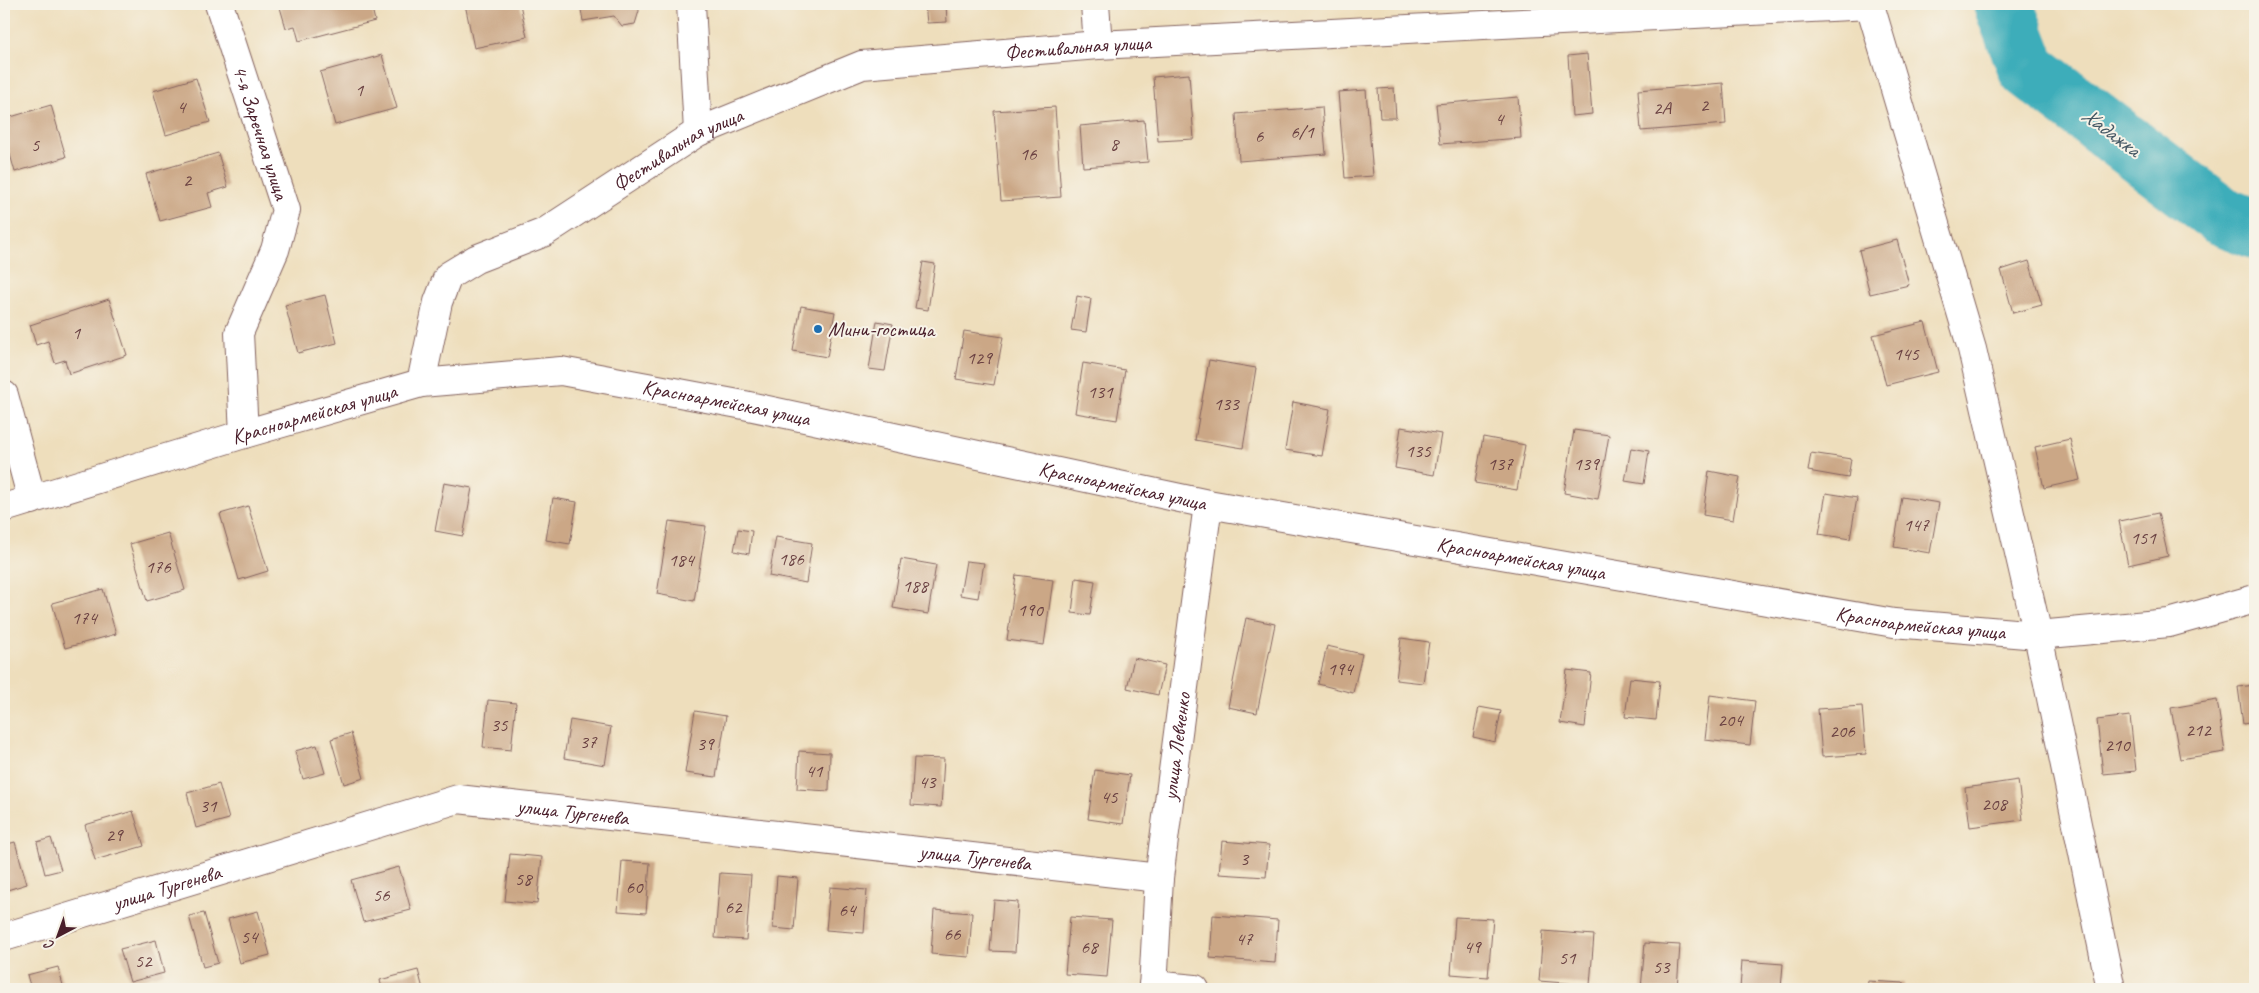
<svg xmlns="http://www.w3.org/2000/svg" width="2259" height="993" font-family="Caveat,sans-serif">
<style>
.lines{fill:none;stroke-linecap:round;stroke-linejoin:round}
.river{stroke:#3dadba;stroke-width:60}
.building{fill:#cba786}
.minor-casing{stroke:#83625e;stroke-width:30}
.minor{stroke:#fff;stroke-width:28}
.poi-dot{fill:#1f6fb2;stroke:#f7f3e8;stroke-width:2}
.labels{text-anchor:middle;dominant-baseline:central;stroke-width:4;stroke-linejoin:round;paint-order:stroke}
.number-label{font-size:19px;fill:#6a4142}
.street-label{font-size:21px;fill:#4a1f2b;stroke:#f7f3e8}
.poi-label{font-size:21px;fill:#4a1f2b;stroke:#f7f3e8;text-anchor:start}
.water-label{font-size:22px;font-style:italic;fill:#455864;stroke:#f7f3e8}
</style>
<rect width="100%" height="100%" fill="#f7f3e8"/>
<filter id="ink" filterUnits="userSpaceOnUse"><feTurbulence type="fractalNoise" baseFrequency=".02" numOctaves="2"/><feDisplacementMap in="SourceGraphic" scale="10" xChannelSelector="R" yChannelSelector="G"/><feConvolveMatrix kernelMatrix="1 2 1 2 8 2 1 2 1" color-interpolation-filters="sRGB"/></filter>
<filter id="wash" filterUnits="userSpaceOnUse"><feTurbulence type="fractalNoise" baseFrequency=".0096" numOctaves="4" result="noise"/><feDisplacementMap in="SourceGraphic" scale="20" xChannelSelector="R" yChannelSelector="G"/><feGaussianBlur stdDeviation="1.12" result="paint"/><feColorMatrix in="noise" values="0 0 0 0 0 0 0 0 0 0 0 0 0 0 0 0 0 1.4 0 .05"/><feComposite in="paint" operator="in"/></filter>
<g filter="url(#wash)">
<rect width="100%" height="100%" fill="#eedebc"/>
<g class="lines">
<path class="river" d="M 2003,4 L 2028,69 L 2220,215 L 2255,229"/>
</g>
<g id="blocks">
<g class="building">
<path d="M 279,4 L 371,4 L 375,21 L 299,41 L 295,26 L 286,28 Z"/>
<path d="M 465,4 L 520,4 L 527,37 L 474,48 Z"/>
<path d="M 580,4 L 638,4 L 639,11 L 635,24 L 622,26 L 614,16 L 583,21 Z"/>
<path d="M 925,4 L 946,4 L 947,22 L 927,23 Z"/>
<path d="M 1587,54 L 1592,114 L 1572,116 L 1568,56 Z"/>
<path d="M 382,55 L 397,108 L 335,125 L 320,72 Z"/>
<path d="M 1189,74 L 1194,139 L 1158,141 L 1153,77 Z"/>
<path d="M 196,78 L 210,122 L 166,135 L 153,91 Z"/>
<path d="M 1723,83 L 1726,124 L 1641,131 L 1638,90 Z"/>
<path d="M 1394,88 L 1396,118 L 1380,118 L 1378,89 Z"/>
<path d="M 1366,90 L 1373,176 L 1345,178 L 1338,92 Z"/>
<path d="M 1518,97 L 1521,138 L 1440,144 L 1436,104 Z"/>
<path d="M 51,105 L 66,157 L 15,172 L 4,133 L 4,119 Z"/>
<path d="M 1055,107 L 1061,197 L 1001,201 L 994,111 Z"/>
<path d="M 1322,107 L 1326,154 L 1239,161 L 1236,114 Z"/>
<path d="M 1144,120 L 1148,162 L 1083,167 L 1080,126 Z"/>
<path d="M 218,153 L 228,187 L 208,193 L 212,207 L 160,221 L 146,174 Z"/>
<path d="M 1897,240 L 1909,285 L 1870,294 L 1859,250 Z"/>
<path d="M 2029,261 L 2042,305 L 2013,313 L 2001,270 Z"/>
<path d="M 923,262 L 935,264 L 928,310 L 915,308 Z"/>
<path d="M 325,295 L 337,343 L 298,353 L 285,305 Z"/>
<path d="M 1077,296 L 1091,299 L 1086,332 L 1071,330 Z"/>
<path d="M 109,299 L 127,355 L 69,374 L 65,360 L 55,363 L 48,341 L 36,345 L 30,325 Z"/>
<path d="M 801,306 L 835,312 L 827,357 L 793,351 Z"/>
<path d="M 877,321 L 893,324 L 885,371 L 869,369 Z"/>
<path d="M 1925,322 L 1938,372 L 1886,385 L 1873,335 Z"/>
<path d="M 964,331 L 1003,337 L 994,385 L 956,379 Z"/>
<path d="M 1209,360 L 1256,368 L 1243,448 L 1195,440 Z"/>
<path d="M 1083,363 L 1125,370 L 1117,420 L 1075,413 Z"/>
<path d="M 1293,402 L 1330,409 L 1322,456 L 1285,450 Z"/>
<path d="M 1401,427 L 1441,434 L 1434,475 L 1395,468 Z"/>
<path d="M 1574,430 L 1609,435 L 1598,499 L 1564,493 Z"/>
<path d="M 1483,437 L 1525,445 L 1517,490 L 1475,483 Z"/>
<path d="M 2070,439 L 2080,480 L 2044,488 L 2035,447 Z"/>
<path d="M 1631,448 L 1649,451 L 1644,484 L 1625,481 Z"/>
<path d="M 1811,453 L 1851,459 L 1848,478 L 1808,471 Z"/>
<path d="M 1709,471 L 1740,477 L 1733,520 L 1703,515 Z"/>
<path d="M 444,483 L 472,488 L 463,536 L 435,531 Z"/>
<path d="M 1826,493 L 1857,498 L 1850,539 L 1819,534 Z"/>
<path d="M 1902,497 L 1939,503 L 1930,553 L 1894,547 Z"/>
<path d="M 553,498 L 577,502 L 570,544 L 546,540 Z"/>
<path d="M 248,506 L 268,571 L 239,580 L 220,514 Z"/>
<path d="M 2158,513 L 2168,556 L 2128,565 L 2119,521 Z"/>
<path d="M 669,521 L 706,526 L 694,601 L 657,594 Z"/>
<path d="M 738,529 L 752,531 L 749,554 L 734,551 Z"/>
<path d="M 168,533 L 185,590 L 147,601 L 130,544 Z"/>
<path d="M 776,537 L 812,543 L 806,583 L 769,576 Z"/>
<path d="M 901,559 L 936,565 L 928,614 L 893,608 Z"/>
<path d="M 966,561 L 984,563 L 978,598 L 960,595 Z"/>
<path d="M 1016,575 L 1053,580 L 1044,645 L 1007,640 Z"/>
<path d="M 1076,578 L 1095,581 L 1090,615 L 1072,613 Z"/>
<path d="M 103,589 L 116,634 L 65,648 L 52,603 Z"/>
<path d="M 1246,618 L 1275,624 L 1257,713 L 1228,707 Z"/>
<path d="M 1401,638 L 1429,642 L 1423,683 L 1396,680 Z"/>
<path d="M 1327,646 L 1362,654 L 1353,693 L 1318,684 Z"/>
<path d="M 1134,658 L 1165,665 L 1158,695 L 1127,688 Z"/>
<path d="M 1567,670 L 1591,673 L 1585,727 L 1560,723 Z"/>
<path d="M 1630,678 L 1660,681 L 1656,720 L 1625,717 Z"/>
<path d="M 2255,685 L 2255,722 L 2243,724 L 2238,687 Z"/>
<path d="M 1710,695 L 1755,701 L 1750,745 L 1705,740 Z"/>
<path d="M 488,700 L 516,703 L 511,750 L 483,747 Z"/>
<path d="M 2217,700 L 2225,752 L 2180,759 L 2171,708 Z"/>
<path d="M 1862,706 L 1866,754 L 1822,757 L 1818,709 Z"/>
<path d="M 1479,707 L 1501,711 L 1495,742 L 1473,737 Z"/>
<path d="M 695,711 L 726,716 L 716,777 L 685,773 Z"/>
<path d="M 2130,716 L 2136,771 L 2103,774 L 2097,720 Z"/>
<path d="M 570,720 L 611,727 L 605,765 L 564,758 Z"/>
<path d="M 351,733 L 364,778 L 344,784 L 331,739 Z"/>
<path d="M 317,745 L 325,773 L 303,779 L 295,751 Z"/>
<path d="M 799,751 L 830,753 L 829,791 L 797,789 Z"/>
<path d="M 914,758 L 944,759 L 941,807 L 911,805 Z"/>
<path d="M 1095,770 L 1130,775 L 1123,824 L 1088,819 Z"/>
<path d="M 2018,780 L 2023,820 L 1970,827 L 1965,788 Z"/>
<path d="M 219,784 L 229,819 L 196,828 L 187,793 Z"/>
<path d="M 133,811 L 144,846 L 95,860 L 85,825 Z"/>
<path d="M 51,838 L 61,870 L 45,874 L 37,842 Z"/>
<path d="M 1222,841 L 1269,845 L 1266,877 L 1219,874 Z"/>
<path d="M 15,842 L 27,884 L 4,891 L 4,845 Z"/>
<path d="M 510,854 L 542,857 L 537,904 L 505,901 Z"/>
<path d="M 622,861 L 650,863 L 646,913 L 618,911 Z"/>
<path d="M 399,867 L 411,910 L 363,922 L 351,880 Z"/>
<path d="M 720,873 L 751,875 L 746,940 L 715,938 Z"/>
<path d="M 777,876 L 798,878 L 794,930 L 773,928 Z"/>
<path d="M 830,887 L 867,890 L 864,933 L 826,930 Z"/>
<path d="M 994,900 L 1018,902 L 1015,952 L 990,951 Z"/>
<path d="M 934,910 L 972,913 L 969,957 L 931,954 Z"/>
<path d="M 258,911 L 270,955 L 240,963 L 228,919 Z"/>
<path d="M 204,913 L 218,963 L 203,967 L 189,916 Z"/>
<path d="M 1213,915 L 1278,920 L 1275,963 L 1210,958 Z"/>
<path d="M 1070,917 L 1112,920 L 1107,977 L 1065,974 Z"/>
<path d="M 1455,917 L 1493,919 L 1488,977 L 1451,974 Z"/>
<path d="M 1543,931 L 1594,935 L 1590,985 L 1539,981 Z"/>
<path d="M 156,940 L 164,973 L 130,982 L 120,949 Z"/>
<path d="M 1645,943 L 1680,945 L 1677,989 L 1641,989 Z"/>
<path d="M 1742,961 L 1783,964 L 1781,989 L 1740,989 Z"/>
<path d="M 58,967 L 64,989 L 31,989 L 27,975 Z"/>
<path d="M 418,970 L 423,989 L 382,989 L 380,980 Z"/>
<path d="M 1868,981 L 1904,983 L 1904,989 L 1867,989 Z"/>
<path d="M 2047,985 L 2089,988 L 2089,989 L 2046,989 Z"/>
</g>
</g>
</g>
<g filter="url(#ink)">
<use href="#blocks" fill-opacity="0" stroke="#83625e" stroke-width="1"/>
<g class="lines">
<defs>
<g id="minor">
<path id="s1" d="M 219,4 L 286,210 L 275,250 L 239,333 L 244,434"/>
<path d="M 691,4 L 698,132"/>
<path d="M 1095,4 L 1098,45"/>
<path id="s2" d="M 421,383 L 438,302 L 448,276 L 476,259 L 545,232 L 698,132 L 862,65 L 1098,45 L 1870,5 L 1972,349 L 2038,635 L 2111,989"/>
<path d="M 4,395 L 32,500"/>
<path id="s3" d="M 4,508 L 244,434 L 421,383 L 561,371 L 744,405 L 1208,504 L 1894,623 L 2038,635 L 2169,623 L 2255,599"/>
<path id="s4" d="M 4,937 L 458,799 L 1159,878"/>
<path d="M 1153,985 L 1195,989"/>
<path id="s5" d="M 1153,989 L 1159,878 L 1208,504"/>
</g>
</defs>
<use href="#minor" class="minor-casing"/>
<use href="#minor" class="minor"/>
</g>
</g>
<circle class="poi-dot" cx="818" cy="329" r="5"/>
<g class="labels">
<g class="number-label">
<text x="359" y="90">1</text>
<text x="1704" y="105">2</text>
<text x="181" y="107">4</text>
<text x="1662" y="108">2А</text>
<text x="1499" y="119">4</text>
<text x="1302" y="132">6/1</text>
<text x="1259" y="136">6</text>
<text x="1114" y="144">8</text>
<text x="35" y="145">5</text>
<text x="1028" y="154">16</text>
<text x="187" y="180">2</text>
<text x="76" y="333">1</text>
<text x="1906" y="354">145</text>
<text x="979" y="358">129</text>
<text x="1100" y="392">131</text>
<text x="1226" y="404">133</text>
<text x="1418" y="451">135</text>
<text x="1500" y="464">137</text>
<text x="1586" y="464">139</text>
<text x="1916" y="525">147</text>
<text x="2143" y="538">151</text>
<text x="791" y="559">186</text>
<text x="681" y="560">184</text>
<text x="158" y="567">176</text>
<text x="915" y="586">188</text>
<text x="1030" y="610">190</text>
<text x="84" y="618">174</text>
<text x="1340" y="669">194</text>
<text x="1730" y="720">204</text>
<text x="499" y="725">35</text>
<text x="2198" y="730">212</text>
<text x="1842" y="731">206</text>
<text x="588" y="742">37</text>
<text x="705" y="744">39</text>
<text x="2117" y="745">210</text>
<text x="814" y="771">41</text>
<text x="927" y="782">43</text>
<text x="1109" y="797">45</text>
<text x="1994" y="804">208</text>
<text x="208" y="806">31</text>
<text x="114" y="835">29</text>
<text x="1244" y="859">3</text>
<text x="523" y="879">58</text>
<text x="634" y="887">60</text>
<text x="381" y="895">56</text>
<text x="733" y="907">62</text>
<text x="847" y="910">64</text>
<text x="952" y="934">66</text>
<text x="249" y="937">54</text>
<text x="1244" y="939">47</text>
<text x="1089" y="947">68</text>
<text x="1472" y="947">49</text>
<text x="1567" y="958">51</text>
<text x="143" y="961">52</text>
<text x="1661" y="967">53</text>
</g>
<g class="street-label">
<text stroke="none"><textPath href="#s2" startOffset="794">Фестивальная улица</textPath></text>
<text stroke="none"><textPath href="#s1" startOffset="135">4-я Заречная улица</textPath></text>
<text stroke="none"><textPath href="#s2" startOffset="374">Фестивальная улица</textPath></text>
<text stroke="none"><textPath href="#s3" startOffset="744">Красноармейская улица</textPath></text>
<text stroke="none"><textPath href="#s3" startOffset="324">Красноармейская улица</textPath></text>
<text stroke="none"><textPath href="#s3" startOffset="1149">Красноармейская улица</textPath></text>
<text stroke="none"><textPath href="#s3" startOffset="1554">Красноармейская улица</textPath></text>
<text stroke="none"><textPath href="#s3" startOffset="1959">Красноармейская улица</textPath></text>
<text stroke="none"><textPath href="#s5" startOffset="244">улица Левченко</textPath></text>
<text stroke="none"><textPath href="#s4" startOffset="590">улица Тургенева</textPath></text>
<text stroke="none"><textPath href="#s4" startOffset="995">улица Тургенева</textPath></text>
<text stroke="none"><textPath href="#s4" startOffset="170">улица Тургенева</textPath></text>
</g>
<g class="poi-label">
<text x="828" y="329">Мини-гостица</text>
</g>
<g class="water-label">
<text transform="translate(2111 132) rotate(37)">Хадажка</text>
</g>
</g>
<rect width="2259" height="993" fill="none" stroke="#f7f3e8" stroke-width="20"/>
<g transform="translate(58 936) rotate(221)" stroke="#f7f3e8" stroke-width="4" paint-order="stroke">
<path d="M0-4L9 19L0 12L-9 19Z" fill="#4a1f2b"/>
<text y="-8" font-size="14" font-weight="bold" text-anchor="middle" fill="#4a1f2b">С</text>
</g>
</svg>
